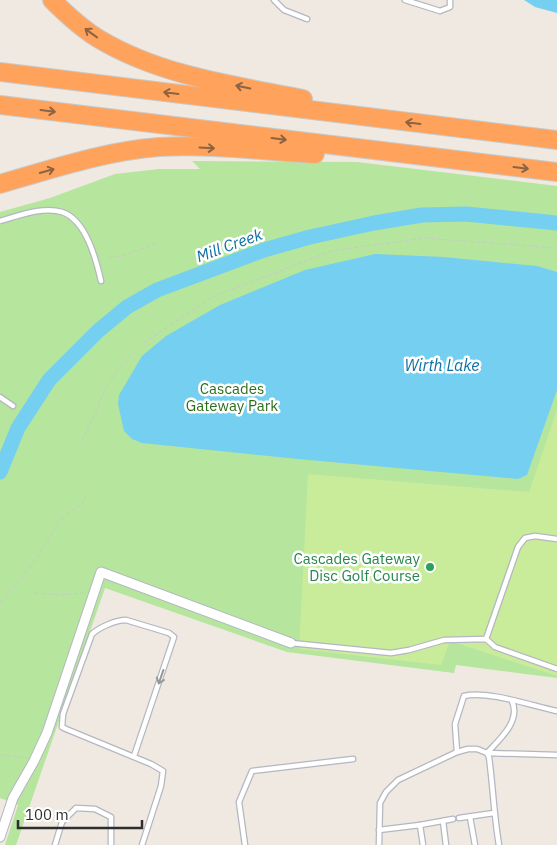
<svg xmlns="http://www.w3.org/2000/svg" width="557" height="845" font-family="'IBM Plex Sans',sans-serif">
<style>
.green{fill:#b6e59e}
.pitch{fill:#c9ec9a}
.water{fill:#75cff0}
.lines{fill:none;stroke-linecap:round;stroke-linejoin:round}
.river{stroke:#75cff0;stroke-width:15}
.service-casing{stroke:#b4b7c1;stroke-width:7}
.minor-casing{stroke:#b4b7c1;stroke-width:11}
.motorway-casing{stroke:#c9c9c9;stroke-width:20}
.path{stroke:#c9c9c9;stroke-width:1;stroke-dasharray:4 2.5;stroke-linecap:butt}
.service{stroke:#fff;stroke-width:4.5}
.minor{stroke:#fff;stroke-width:9}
.motorway{stroke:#ffa35c;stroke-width:18}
.oneway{stroke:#8c6343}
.oneway2{stroke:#969696}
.leisure-dot{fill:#2e9e5b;stroke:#fff;stroke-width:2}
.labels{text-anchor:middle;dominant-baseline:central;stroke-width:5;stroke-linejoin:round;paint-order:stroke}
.park-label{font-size:15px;fill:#2c6e1b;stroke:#fff}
.leisure-label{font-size:15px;fill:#27864d;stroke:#fff;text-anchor:end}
.water-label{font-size:16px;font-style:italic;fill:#0d6fa3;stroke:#fff}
</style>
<rect width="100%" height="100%" fill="#efe9e1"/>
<path class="green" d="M 192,161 L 357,162 L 557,186 L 557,678 L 456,665 L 454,673 L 287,652 L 105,588 L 16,845 L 5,845 L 18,805 L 0,798 L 0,212 L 50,198 L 115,174 L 159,169 L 200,169 Z"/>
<path class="pitch" d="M 557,410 L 557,676 L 450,641 L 441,665 L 299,649 L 308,474 L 529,492 Z"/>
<g class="water">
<path d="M 524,0 L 557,0 L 557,13 L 535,7 Z"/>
<path d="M 375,254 L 444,257 L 537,266 L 557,272 L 557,390 L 527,475 L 518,479 L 298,459 L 142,443 L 132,439 L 124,431 L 118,404 L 119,395 L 142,356 L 166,336 L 220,305 L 305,270 Z"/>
</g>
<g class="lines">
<path class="river" d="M 0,472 L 18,428 L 49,380 L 98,331 L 127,307 L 157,290 L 264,250 L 310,237 L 374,223 L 422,215 L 466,214 L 557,223"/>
<defs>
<g id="service">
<path d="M 274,0 L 284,10 L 307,19"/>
<path d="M 405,0 L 440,11 L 450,7 L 450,0"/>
<path d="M 0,221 C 18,216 43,206 62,212 C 86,220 96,259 101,281"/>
<path d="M 0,397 L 13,406"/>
<path d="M 486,639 L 518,547 L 525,538 L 535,536 L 557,539"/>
<path d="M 291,643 L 391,653 L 409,650 L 444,640 L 486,639 L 495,647 L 557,669"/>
<path d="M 457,752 L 455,724 L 464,696 C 486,690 533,706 557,711"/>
<path d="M 487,753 L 557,755"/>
<path d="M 487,753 C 500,739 521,721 512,701"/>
<path d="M 134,756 L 174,637 L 169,633 L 126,620 C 116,620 100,627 92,634 L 63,714 L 62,727 L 66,729 L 151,764 L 163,771 L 161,786 L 142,845"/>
<path d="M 470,817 L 475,845"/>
<path d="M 459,818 L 494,813"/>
<path d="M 443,821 L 446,845"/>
<path d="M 420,825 L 453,819"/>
<path d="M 379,830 L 420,825 L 423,845"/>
<path d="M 55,845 L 62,822 L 76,808 L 95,809 L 111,817 L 111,845"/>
<path d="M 245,845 L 239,802 L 252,771 L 353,759"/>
<path d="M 379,845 L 380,803 L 386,792 L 398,780 L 457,752 L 468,749 L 477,749 L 487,753 L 489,757 C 493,787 494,816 499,845"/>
</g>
<path id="minor" d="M 0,837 L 13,798 L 34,761 L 47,733 L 101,572 L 291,643"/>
<g id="motorway">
<path d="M 52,0 C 66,14 82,29 99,39 C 161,76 233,85 303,99"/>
<path d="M 0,72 L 557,140"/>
<path d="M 0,105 L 557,172"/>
<path d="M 0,184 C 52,169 105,151 159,147 C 208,144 265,151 315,154"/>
</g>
</defs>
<use href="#service" class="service-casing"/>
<use href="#minor" class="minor-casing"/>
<use href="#motorway" class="motorway-casing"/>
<g class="path">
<path d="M 109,258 L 122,256 L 156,244"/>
<path d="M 82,442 L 106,388 L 119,369 L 141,345 L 212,297 L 331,251 L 424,238 L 557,248"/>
<path d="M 35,593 L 60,595 L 84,593"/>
<path d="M 0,603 L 33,564 L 61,519 L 81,504 L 87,494"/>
<path d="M 0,755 L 27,758"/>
</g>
<use href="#service" class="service"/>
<use href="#minor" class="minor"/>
<use href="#motorway" class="motorway"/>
</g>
<defs><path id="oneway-shaft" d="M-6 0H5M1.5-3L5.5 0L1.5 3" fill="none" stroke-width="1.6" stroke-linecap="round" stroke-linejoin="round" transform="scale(1.25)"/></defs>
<g class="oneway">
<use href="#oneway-shaft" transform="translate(91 33) rotate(-144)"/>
<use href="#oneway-shaft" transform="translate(243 87) rotate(-168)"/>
<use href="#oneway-shaft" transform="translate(171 93) rotate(-173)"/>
<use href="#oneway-shaft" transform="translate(48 111) rotate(7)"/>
<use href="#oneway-shaft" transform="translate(413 123) rotate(-173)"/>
<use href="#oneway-shaft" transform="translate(279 139) rotate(7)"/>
<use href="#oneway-shaft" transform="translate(207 148) rotate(3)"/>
<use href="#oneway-shaft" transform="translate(521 168) rotate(7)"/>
<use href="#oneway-shaft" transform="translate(47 171) rotate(-16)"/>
</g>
<use class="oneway2" href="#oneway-shaft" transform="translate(161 677) rotate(109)"/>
<circle class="leisure-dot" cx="430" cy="567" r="5"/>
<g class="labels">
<g class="park-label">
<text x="232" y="388">Cascades<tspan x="232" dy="17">Gateway Park</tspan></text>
</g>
<g class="leisure-label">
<text x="420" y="558">Cascades Gateway<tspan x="420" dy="17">Disc Golf Course</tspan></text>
</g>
<g class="water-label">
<text transform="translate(229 245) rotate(-20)">Mill Creek</text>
<text x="442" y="365">Wirth Lake</text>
</g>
</g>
<path d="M18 820v8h124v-8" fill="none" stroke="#2e2e2e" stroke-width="2.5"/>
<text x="25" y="820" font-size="15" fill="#2e2e2e" stroke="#ffffff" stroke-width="4" paint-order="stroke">100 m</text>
</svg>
